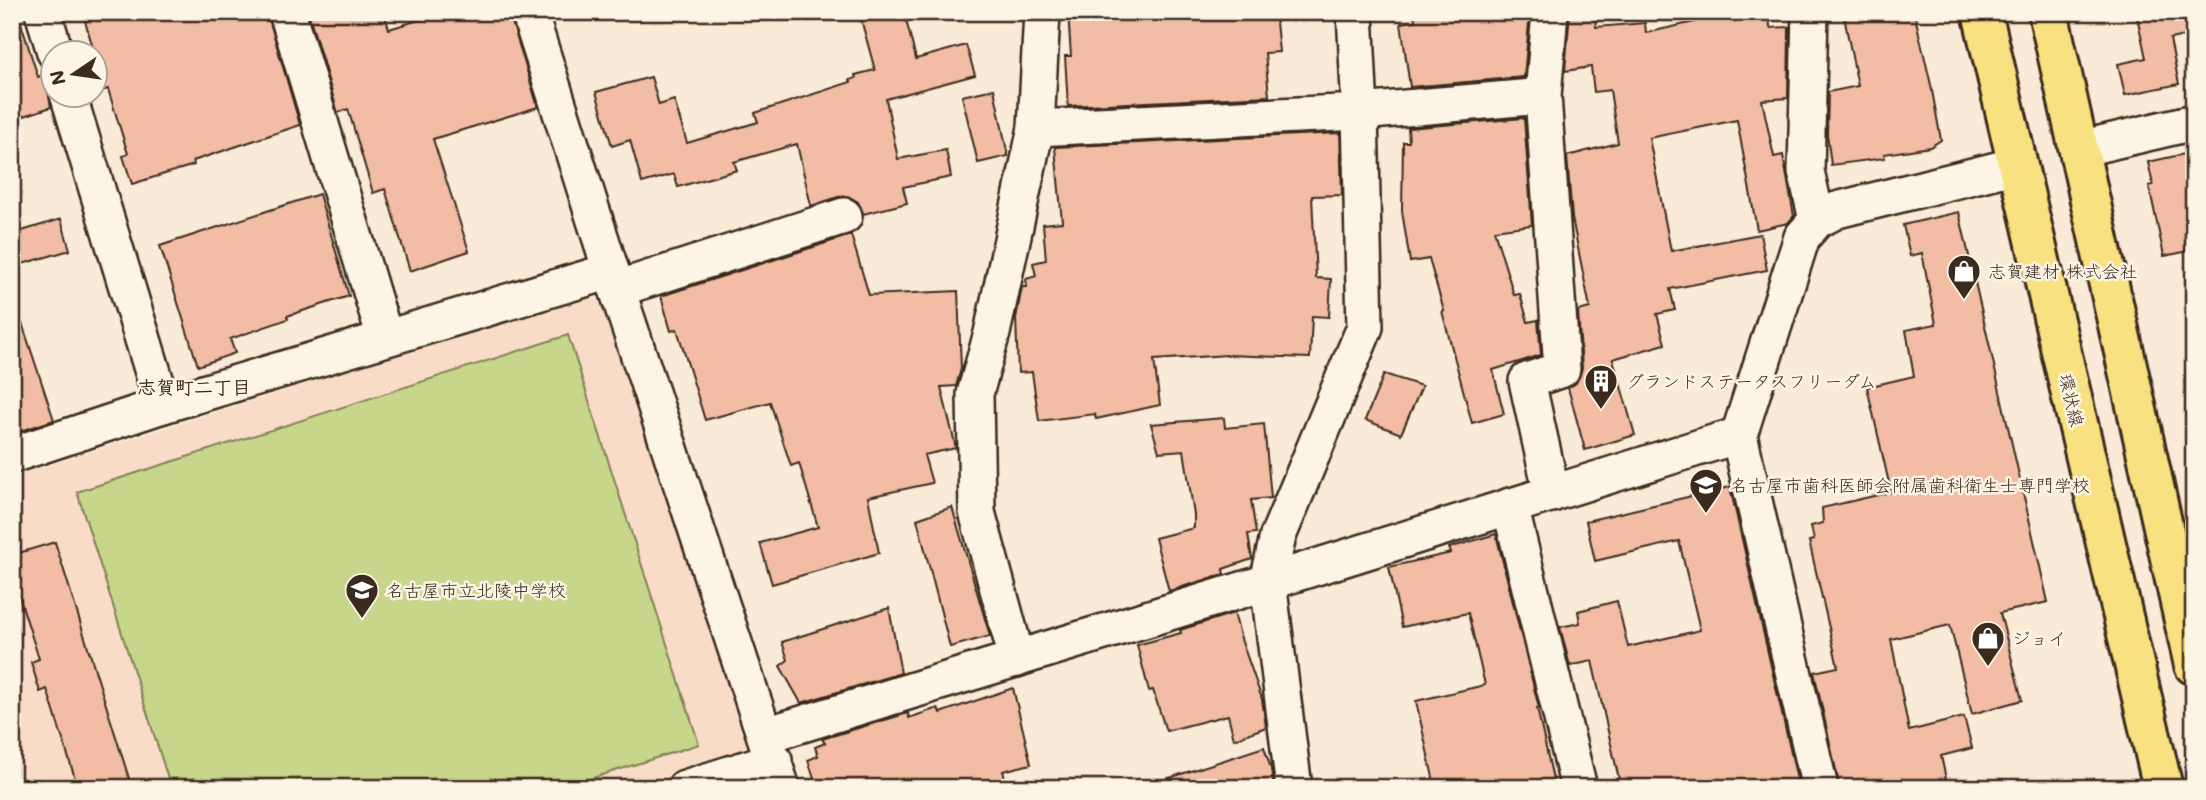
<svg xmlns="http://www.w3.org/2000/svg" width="2206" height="800" font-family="Mali,'Klee One',sans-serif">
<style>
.built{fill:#f8dcc8}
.garden{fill:#c7d68a;stroke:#818054;stroke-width:2}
.building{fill:#f2bda4;stroke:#3b2a1e;stroke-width:2}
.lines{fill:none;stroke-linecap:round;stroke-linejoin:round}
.minor-casing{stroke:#3b2a1e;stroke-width:40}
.major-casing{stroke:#3b2a1e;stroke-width:44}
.minor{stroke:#fcf5e5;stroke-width:35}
.major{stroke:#f9e181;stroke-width:38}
.labels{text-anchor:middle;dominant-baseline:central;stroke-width:5;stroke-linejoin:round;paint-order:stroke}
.poi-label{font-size:18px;fill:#3b2a1e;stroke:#fcf5e5;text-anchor:start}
.street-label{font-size:18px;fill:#3b2a1e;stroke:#fcf5e5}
.neighbourhood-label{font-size:19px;font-weight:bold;fill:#3b2a1e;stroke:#fcf5e5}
</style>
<rect width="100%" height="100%" fill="#faead8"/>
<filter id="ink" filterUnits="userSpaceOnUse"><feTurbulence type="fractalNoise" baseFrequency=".0143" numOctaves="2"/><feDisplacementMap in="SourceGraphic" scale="14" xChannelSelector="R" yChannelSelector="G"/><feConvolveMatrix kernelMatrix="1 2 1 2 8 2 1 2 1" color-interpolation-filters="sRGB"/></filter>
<g filter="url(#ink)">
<path class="built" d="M 585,295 L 604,302 L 768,788 L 12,788 L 12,477 Z"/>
<path class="garden" d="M 568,335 L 699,744 L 562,788 L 171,788 L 77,492 Z"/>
<g class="building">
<path d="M 111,12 L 267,12 L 300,125 L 193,161 L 194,165 L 132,184 L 123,156 L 128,154 L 108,89 L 94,93 L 94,58 L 96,58 L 85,21 Z"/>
<path d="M 308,12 L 384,12 L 389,29 L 445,12 L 509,12 L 538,107 L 433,139 L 469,251 L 410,271 L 385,189 L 373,193 L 348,109 L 338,113 Z"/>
<path d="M 859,12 L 904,12 L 916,59 L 966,45 L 975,75 L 886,99 L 898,159 L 946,150 L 951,177 L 903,187 L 907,203 L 863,214 L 858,202 L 848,196 L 838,197 L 811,206 L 797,144 L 734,162 L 737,170 L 678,187 L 674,174 L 642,183 L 630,140 L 612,146 L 596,92 L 651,77 L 659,105 L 674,100 L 687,143 L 758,122 L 755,113 L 851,82 L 850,80 L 856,78 L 855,75 L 875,70 Z"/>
<path d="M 1068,12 L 1275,12 L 1279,52 L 1265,53 L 1269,96 L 1068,106 L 1065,56 L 1071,56 Z"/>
<path d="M 1414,12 L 1530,12 L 1524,77 L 1410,87 L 1401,23 L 1415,21 Z"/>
<path d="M 1570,12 L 1595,12 L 1596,27 L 1645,23 L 1646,33 L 1738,12 L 1769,12 L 1770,28 L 1789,27 L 1788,98 L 1762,100 L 1774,157 L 1783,155 L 1794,216 L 1788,223 L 1757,230 L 1737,120 L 1649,138 L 1671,251 L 1760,234 L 1767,270 L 1670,289 L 1675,310 L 1657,314 L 1665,344 L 1613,359 L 1635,435 L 1585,450 L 1568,388 L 1576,383 L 1582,368 L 1578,311 L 1590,308 L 1572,218 L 1567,156 L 1618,143 L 1610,90 L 1594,92 L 1591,67 L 1565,71 Z"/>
<path d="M 1843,12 L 1914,12 L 1931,85 L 1941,140 L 1930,147 L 1884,154 L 1885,158 L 1831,165 L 1827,134 L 1828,92 L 1858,86 Z"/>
<path d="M 2136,12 L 2194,12 L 2194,34 L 2170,39 L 2179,84 L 2125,95 L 2118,64 L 2146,58 Z"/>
<path d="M 19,17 L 38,77 L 52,72 L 52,82 L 48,90 L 51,107 L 12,120 L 12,18 Z"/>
<path d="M 994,89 L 1008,156 L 978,163 L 962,96 Z"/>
<path d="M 1524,118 L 1532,225 L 1494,230 L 1514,295 L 1520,294 L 1528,322 L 1538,320 L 1541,355 L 1493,370 L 1504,414 L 1472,423 L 1442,311 L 1444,311 L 1429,259 L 1410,262 L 1402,211 L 1403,142 L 1409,142 L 1408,128 Z"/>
<path d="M 1340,133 L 1342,195 L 1312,196 L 1316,278 L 1331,279 L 1329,317 L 1312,316 L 1310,358 L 1227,355 L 1154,360 L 1160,405 L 1096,419 L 1095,414 L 1039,421 L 1032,372 L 1018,373 L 1016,318 L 1022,287 L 1027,287 L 1026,279 L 1036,276 L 1033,263 L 1046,260 L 1043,224 L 1062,222 L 1055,147 Z"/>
<path d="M 2194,152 L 2194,250 L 2164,256 L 2149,186 L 2153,185 L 2148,162 Z"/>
<path d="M 319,194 L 349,296 L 287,316 L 288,319 L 230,339 L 235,353 L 198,366 L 160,246 Z"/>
<path d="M 1959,212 L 2048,602 L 2000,613 L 2022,700 L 1972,714 L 1950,625 L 1891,639 L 1909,731 L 1964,717 L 1972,748 L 1941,756 L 1948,788 L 1840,788 L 1814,672 L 1838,667 L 1809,541 L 1814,540 L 1811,526 L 1823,523 L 1822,508 L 1891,492 L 1867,387 L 1914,376 L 1906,330 L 1936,324 L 1922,253 L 1910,256 L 1903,225 Z"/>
<path d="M 61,219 L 70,250 L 12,267 L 12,234 Z"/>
<path d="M 851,235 L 869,295 L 958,291 L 961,369 L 956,386 L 941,387 L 956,448 L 924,455 L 932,483 L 868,497 L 879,553 L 772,584 L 760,543 L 818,527 L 799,463 L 791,466 L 770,402 L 705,420 L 677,329 L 671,331 L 661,296 Z"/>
<path d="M 18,311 L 54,420 L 12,434 L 12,312 Z"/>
<path d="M 1384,374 L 1422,386 L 1401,434 L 1365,420 Z"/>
<path d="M 1224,418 L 1225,428 L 1264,424 L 1271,498 L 1251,500 L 1256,533 L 1248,534 L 1252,559 L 1223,569 L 1224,574 L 1169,591 L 1155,538 L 1194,528 L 1194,515 L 1184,450 L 1159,452 L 1151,424 Z"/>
<path d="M 1730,487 L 1799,788 L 1621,788 L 1592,661 L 1570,666 L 1560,627 L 1580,623 L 1578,611 L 1617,601 L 1628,647 L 1700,630 L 1679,541 L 1595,561 L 1586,521 Z"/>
<path d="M 952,507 L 990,636 L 950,647 L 917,519 Z"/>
<path d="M 1496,534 L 1539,708 L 1537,708 L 1555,788 L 1439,788 L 1437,781 L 1434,782 L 1416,701 L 1485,685 L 1468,613 L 1402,627 L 1389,567 L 1451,553 L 1449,548 Z"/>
<path d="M 55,542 L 132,788 L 78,788 L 47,689 L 40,692 L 31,662 L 39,659 L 19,596 L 12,598 L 12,555 Z"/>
<path d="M 889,608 L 901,673 L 801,703 L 780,666 L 788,660 L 782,642 Z"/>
<path d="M 1234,613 L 1242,642 L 1262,699 L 1266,727 L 1234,739 L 1228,715 L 1166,731 L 1153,690 L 1149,691 L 1137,645 L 1181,633 L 1180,630 Z"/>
<path d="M 1013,688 L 1031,764 L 1003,771 L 1008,788 L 817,788 L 808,760 L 818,756 L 815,747 L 825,743 L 822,739 L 908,713 L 909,718 L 938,708 L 940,713 Z"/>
<path d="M 1264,747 L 1271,769 L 1274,788 L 1158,788 L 1157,782 Z"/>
</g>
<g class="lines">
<defs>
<g id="minor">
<path d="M 43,12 L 55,52"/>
<path d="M 287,12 L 385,338"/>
<path d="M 529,12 L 611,271 L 782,788"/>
<path d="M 1550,12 L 1543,96 L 1562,369 L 1527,381 L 1552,494"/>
<path d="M 1810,12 L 1806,171 L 1817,220"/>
<path d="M 68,94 L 163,405"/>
<path d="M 1036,128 L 1360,112 L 1543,96"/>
<path d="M 2079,149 L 2194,122"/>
<path d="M 617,289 L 844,216"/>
<path d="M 12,455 L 163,405 L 611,271"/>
<path d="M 1510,506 L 1579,788"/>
<path d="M 1017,659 L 977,512 L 975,394 L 992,333 L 1036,128 L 1042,12"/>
<path d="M 766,735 L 1268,582 L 1739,435"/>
<path d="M 685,788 L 774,760"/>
<path d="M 1294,788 L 1268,582 L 1278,536 L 1365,327 L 1360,112 L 1355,12"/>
<path d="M 1820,788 L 1739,435 L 1802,237 L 1817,220 L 1837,210 L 2017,165"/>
</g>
<g id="major">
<path d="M 1982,12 L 2163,788"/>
<path d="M 2048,12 L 2194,665"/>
</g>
</defs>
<use href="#minor" class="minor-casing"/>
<use href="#major" class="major-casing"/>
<use href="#minor" class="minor"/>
<use href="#major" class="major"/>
</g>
</g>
<defs>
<symbol id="shop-pin" viewBox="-11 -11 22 30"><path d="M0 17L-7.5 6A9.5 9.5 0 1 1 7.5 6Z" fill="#3b2a1e" stroke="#fcf5e5"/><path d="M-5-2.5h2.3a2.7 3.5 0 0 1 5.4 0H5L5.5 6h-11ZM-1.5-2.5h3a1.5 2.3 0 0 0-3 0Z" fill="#fff"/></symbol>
<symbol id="building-pin" viewBox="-11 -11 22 30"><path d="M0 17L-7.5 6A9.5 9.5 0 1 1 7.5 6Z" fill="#3b2a1e" stroke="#fcf5e5"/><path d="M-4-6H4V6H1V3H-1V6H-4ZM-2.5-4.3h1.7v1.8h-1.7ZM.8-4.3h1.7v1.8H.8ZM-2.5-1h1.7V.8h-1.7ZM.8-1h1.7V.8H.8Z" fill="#fff"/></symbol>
<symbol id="school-pin" viewBox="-11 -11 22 30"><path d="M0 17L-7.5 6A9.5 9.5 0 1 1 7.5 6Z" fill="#3b2a1e" stroke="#fcf5e5"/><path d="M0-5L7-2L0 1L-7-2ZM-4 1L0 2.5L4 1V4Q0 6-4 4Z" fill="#fff"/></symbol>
</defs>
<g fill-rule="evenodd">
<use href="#shop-pin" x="1945" y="252" width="38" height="52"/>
<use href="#building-pin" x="1582" y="362" width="38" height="52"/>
<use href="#school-pin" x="1687" y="466" width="38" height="52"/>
<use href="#school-pin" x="343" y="571" width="38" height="52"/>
<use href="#shop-pin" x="1969" y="619" width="38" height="52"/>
</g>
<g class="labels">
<g class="poi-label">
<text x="1988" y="271">志賀建材 株式会社</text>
<text x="1626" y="381">グランドステータスフリーダム</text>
<text x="1730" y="485">名古屋市歯科医師会附属歯科衛生士専門学校</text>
<text x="386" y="590">名古屋市立北陵中学校</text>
<text x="2012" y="638">ジョイ</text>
</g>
<g class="street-label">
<text transform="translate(2072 400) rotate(77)">環状線</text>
</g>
<g class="neighbourhood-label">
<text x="194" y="386">志賀町二丁目</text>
</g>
</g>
<rect width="2206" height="800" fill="none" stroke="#fcf5e5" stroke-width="42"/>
<rect x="21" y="21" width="2164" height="758" fill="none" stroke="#3b2a1e" stroke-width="2.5" filter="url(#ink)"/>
<g transform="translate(74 74) rotate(257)"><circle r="33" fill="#fcf5e5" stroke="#afa495" stroke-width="2"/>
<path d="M0-5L12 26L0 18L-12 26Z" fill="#3b2a1e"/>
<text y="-10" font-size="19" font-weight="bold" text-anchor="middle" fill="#3b2a1e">N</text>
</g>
</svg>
